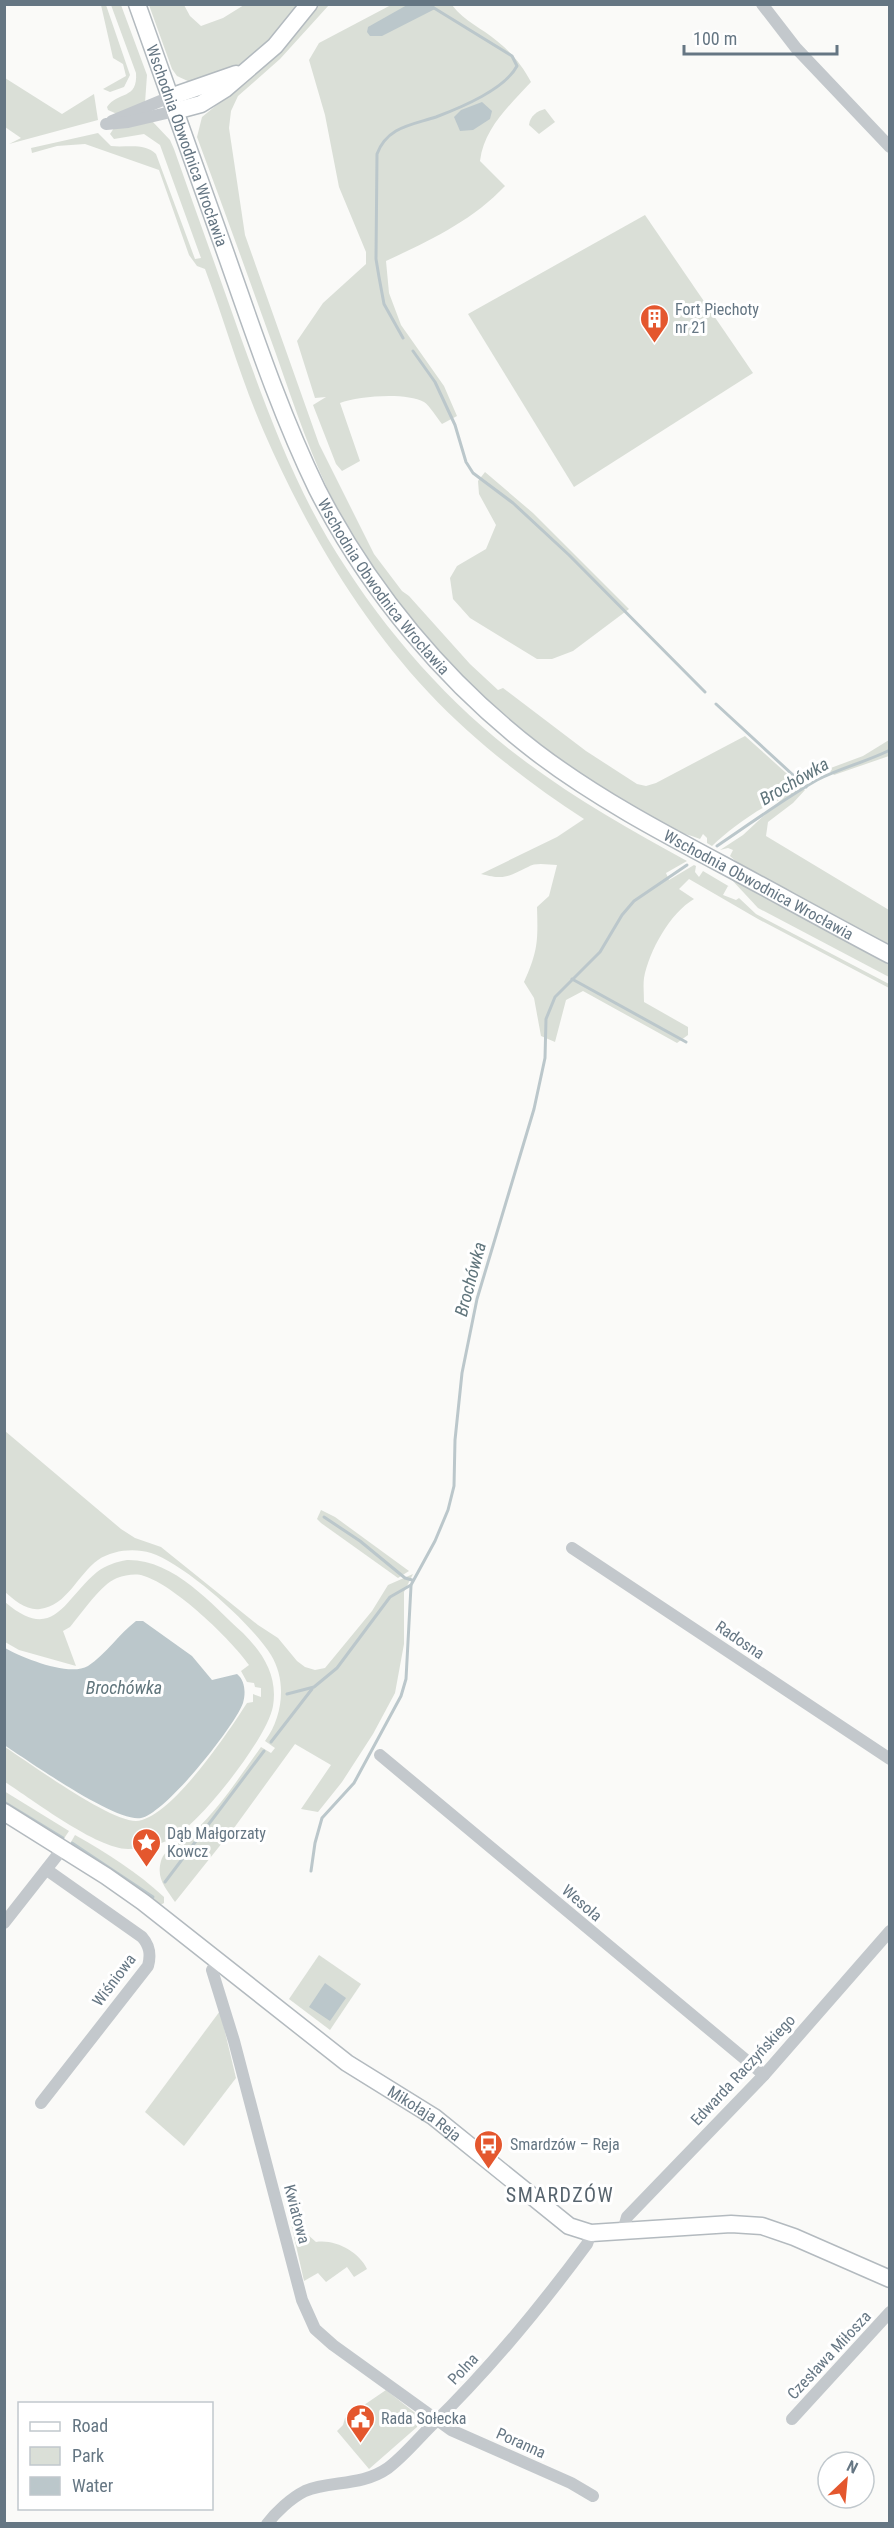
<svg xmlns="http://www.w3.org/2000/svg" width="894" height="2528" font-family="'Roboto Condensed',sans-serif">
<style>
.green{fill:#dadfd7}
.water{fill:#bbc7cb}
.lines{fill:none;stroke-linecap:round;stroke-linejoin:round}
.stream{stroke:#bbc7cb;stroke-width:3}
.secondary-casing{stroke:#b3babf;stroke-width:19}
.street{stroke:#c3c8cc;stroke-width:12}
.secondary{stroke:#fff;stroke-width:16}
.labels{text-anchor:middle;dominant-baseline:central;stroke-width:6;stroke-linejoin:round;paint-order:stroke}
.street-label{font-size:16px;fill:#657683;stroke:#fff}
.poi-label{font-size:16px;fill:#657683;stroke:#fff;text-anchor:start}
.water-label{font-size:18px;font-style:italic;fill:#60757c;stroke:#fff}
.quarter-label{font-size:20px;letter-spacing:1.5px;fill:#57646e;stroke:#fff}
</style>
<rect width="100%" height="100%" fill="#fafaf8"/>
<g class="green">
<path d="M 101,5 L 106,5 L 130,75 L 124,87 L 110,92 L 103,89 L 126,76 L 123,64 L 113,58 Z"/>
<path d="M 111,5 L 121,5 L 147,75 L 145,103 L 117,114 L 108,110 L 107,107 C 118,91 138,100 136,73 Z"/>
<path d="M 149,5 L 184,5 L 190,16 L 201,26 L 223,18 L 244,5 L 303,5 C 283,28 264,53 236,68 C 223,75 206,78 192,83 L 177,76 L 172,69 Z"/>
<path d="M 319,5 L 329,5 L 280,59 L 238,96 L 231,111 L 229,128 L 245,235 L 319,444 L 374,554 L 402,591 L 409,596 L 470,664 L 498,690 L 503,688 L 586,751 L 637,784 L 646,786 L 656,783 L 745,736 L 805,790 L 793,803 L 768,822 L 766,836 L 889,910 L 889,947 L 740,865 L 730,856 L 733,850 L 728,848 L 720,850 L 743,835 L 782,799 C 759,807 730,829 712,846 L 707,843 L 707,838 L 703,834 L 700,839 C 690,835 680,833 670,828 C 647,818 625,803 604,789 C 497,720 400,628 340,514 C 313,463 295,408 276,354 C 250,282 224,209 197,137 L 202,117 L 274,58 L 303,26 Z"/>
<path d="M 391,5 L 452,5 C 465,22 482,28 497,41 C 512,53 522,65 531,82 C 510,105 484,128 480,161 L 505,186 C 472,221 429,241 386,261 L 389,293 L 401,325 L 444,386 L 457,416 L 442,424 C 437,418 430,406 424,402 C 406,392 358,396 340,403 L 360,461 L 342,471 L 336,464 L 313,405 L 326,397 L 315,398 L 297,341 L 323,303 L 366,264 L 366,252 L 339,187 L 325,115 L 309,60 L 319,43 Z"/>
<path d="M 5,78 L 62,114 L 94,94 L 98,120 L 9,144 L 21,138 L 5,127 Z"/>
<path d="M 545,109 L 555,122 L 539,134 L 529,125 C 530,116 537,111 545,109 Z"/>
<path d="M 152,121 L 170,140 L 174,149 C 196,212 219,275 241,338 C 266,407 291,476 328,539 C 375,618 437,692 509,749 C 565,793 625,827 687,861 L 666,873 L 669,880 L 694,865 L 696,866 L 695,872 L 699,877 L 703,871 L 730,887 L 728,886 L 723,895 L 736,900 L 739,898 L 756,914 L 889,984 L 889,988 L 758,919 L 689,879 L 679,889 L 694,899 C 670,913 649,951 644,978 C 643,986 644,994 644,1002 L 688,1027 L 688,1035 L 677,1043 L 583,991 L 566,1000 L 555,1042 L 541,1036 L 534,998 L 524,982 C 538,951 538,941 537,907 L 549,896 L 557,865 C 548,865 536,862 528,867 C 507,877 505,880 481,874 L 557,837 L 584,819 C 529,783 474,741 429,693 C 358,617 305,526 264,432 C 241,380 225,322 205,269 L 197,266 L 189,255 L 159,170 L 85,144 L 57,146 L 32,153 L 31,148 L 98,133 L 111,146 C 127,148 144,142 156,154 L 195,259 L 201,258 L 160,145 L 144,134 L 114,139 L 110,134 L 114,128 Z"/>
<path d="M 645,215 L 753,373 L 574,487 L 468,314 Z"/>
<path d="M 485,472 L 533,513 L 629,609 L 573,651 L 552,659 L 537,659 L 470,618 L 453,599 L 450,578 L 457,566 L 486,549 L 496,525 L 479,494 L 478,481 Z"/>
<path d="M 889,740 L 889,756 L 834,775 L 828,769 L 863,756 Z"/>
<path d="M 731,879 L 889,965 L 889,977 L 758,908 Z"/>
<path d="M 5,1431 L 121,1529 L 135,1538 L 161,1547 L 258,1625 L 278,1638 L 297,1661 L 305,1667 L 315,1670 L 325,1668 L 372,1611 L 388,1585 L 413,1574 L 404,1592 L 404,1644 L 395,1693 L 373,1734 L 342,1782 L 318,1812 L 301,1809 L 331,1765 L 295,1744 L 234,1828 L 175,1902 C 166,1888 156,1879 161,1861 C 165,1847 185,1841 195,1831 C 221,1806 240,1776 261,1747 L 271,1753 L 275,1748 L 265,1741 C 283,1717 287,1681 271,1655 C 252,1624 185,1564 151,1553 C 134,1548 113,1550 98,1560 C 78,1574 67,1606 40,1609 C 27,1611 14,1600 5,1592 Z"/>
<path d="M 321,1510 L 335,1517 L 409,1571 L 398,1578 L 321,1523 L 317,1519 Z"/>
<path d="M 127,1560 C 174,1559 211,1604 243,1633 C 263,1653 278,1676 273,1706 C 268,1737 203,1819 176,1836 C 161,1845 145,1849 128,1849 C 97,1849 33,1800 5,1782 L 5,1747 C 31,1764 109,1821 136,1821 C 170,1820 229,1731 247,1703 L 253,1702 L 253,1694 L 261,1697 L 261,1688 L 255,1687 L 254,1683 L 247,1682 L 241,1671 L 249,1665 C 231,1639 174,1585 144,1576 C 136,1573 126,1575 117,1578 C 101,1584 82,1613 70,1627 L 63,1631 L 76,1666 L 19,1650 L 5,1642 L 5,1602 C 54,1644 64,1599 97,1572 C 106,1565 116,1562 127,1560 Z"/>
<path d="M 4,1791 L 69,1831 L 63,1840 L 5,1806 Z"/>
<path d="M 75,1835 C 107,1853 137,1872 164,1897 L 164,1903 L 158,1906 L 71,1848 L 71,1842 Z"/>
<path d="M 319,1955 L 361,1984 L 330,2030 L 289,1999 Z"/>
<path d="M 220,2011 L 236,2078 L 184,2146 L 145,2112 Z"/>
<path d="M 290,2219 L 316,2242 C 336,2239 359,2252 367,2269 L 354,2277 L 347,2267 L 326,2282 L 318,2273 L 304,2281 Z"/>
<path d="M 386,2390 L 419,2416 L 417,2427 L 369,2469 L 337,2431 L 343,2425 L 345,2418 Z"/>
</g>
<g class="water">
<path d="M 407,5 L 434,5 L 435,9 L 382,36 L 370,36 L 367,32 L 368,27 Z"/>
<path d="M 482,102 L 492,111 L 490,119 L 473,130 L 460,131 L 454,117 L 461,110 Z"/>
<path d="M 136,1621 L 143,1621 L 192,1656 L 212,1680 L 237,1674 C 245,1680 246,1693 243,1703 C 235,1726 165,1814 141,1818 C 116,1823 29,1761 4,1745 L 5,1648 C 23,1658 69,1677 88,1666 C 106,1654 119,1634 136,1621 Z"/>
<path d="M 325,1983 L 346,1998 L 330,2021 L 309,2007 Z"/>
</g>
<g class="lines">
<g class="stream">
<path d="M 403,338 L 384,304 L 379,277 L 376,259 L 377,154 C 387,127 411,125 436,117 C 460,108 505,89 517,66 L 512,56 L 434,8"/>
<path d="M 413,351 L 435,382 L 455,425 L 466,462 L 473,473 L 513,503 L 569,555 L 705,692"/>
<path d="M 716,704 L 806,787"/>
<path d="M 717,846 C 750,824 782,800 817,780 C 840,768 866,762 890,750"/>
<path d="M 572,979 L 686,1042"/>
<path d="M 324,1517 L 360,1541 L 405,1578 L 412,1580"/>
<path d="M 287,1694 L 314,1687 L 337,1668 L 390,1597 L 411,1585 L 435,1541 L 448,1510 L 454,1486 L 455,1440 L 462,1373 L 477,1299 L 534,1109 L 545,1058 L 546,1019 L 555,997 L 600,952 L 622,915 L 634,901 L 687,865"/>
<path d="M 271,1742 L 312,1689"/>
<path d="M 4,1802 L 63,1838"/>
<path d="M 72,1843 L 153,1897"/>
<path d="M 311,1871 L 315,1843 L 322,1818 L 354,1783 L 401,1696 L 406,1679 L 411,1586"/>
<path d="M 165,1882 L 264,1751"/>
</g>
<defs>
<g id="secondary">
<path id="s1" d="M 137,4 C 167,89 197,173 227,257 C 254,334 281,415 317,489 C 369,591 445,682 536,752 C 595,797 661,832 727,867 C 781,896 835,926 890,955"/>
<path d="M 170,97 L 236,74"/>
<path d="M 175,111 L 201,104 L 225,89 L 275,46 L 309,4"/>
<path id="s2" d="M 4,1812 L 106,1876 L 143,1902 L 347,2063 L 434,2117 L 569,2226 L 591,2233 L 731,2224 L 762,2226 L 794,2237 L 890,2279"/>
</g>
</defs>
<use href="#secondary" class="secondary-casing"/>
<g class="street">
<path d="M 762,4 L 796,48 L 890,147"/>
<path d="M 112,121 L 170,97"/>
<path d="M 106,124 L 128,122 L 175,111"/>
<path d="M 572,1548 L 890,1759"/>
<path d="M 380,1755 L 764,2075"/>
<path d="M 4,1923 L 63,1848"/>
<path d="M 219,1960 L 212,1970 L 234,2041 L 302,2300 L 315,2329 L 333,2345 L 451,2430 L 571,2483 L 593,2496"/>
<path d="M 41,2103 L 148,1966 C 151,1955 150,1946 142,1937 L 47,1870"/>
<path d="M 623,2231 L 627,2217 L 764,2075 L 890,1931"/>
<path d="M 792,2419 L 890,2312"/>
<path d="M 267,2524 C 276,2512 291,2498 305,2491 C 330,2480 361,2487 388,2468 C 403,2457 417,2440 430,2427 C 488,2371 539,2309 587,2244 L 591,2233"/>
</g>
<use href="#secondary" class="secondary"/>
</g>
<defs>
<symbol id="building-pin" viewBox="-11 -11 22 30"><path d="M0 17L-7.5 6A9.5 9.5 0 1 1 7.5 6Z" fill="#e4572e" stroke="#fff"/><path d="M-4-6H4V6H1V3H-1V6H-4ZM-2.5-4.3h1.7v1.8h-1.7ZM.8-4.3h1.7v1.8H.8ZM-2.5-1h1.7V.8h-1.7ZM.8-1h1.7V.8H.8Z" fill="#fff"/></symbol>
<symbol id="sight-pin" viewBox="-11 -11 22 30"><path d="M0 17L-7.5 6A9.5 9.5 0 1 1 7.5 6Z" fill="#e4572e" stroke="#fff"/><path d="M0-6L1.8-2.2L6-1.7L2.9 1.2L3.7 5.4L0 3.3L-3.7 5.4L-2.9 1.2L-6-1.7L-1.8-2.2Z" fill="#fff"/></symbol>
<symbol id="bus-pin" viewBox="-11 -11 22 30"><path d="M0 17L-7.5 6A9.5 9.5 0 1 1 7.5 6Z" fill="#e4572e" stroke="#fff"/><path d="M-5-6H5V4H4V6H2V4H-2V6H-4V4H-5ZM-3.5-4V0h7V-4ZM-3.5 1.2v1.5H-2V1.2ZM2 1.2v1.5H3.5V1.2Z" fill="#fff"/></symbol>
<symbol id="civic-pin" viewBox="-11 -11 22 30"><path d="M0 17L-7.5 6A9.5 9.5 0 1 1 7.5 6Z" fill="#e4572e" stroke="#fff"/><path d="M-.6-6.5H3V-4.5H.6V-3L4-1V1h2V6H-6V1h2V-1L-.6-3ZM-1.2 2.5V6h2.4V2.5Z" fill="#fff"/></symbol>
</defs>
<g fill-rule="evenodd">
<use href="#building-pin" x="638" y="302" width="33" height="45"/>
<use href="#sight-pin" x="130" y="1826" width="33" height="45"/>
<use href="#bus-pin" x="472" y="2128" width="33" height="45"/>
<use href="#civic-pin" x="344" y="2402" width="33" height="45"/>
</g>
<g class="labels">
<g class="street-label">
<text stroke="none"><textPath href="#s1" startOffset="150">Wschodnia Obwodnica Wrocławia</textPath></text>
<text stroke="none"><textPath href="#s1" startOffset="636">Wschodnia Obwodnica Wrocławia</textPath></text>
<text stroke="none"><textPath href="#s1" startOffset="1122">Wschodnia Obwodnica Wrocławia</textPath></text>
<text transform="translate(740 1640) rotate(34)">Radosna</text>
<text transform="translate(582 1903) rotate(41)">Wesoła</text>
<text transform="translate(114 1980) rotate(-53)">Wiśniowa</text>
<text transform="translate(743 2070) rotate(-47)">Edwarda Raczyńskiego</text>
<text stroke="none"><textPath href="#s2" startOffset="518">Mikołaja Reja</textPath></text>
<text transform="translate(297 2214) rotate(75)">Kwiatowa</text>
<text transform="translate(829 2355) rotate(-47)">Czesława Miłosza</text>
<text transform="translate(463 2369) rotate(-47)">Polna</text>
<text transform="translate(521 2443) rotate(24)">Poranna</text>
</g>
<g class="poi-label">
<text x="675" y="309">Fort Piechoty<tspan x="675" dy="18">nr 21</tspan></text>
<text x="167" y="1833">Dąb Małgorzaty<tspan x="167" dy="18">Kowcz</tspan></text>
<text x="510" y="2144">Smardzów – Reja</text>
<text x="381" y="2418">Rada Sołecka</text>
</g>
<g class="water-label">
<text transform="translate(794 781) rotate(-30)">Brochówka</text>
<text transform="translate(470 1279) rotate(-75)">Brochówka</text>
<text x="124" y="1687">Brochówka</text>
</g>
<g class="quarter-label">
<text x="560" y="2195">SMARDZÓW</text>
</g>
</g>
<rect width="894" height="2528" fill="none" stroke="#657683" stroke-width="12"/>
<rect x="18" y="2402" width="195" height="108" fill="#ffffff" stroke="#c1c8cd" stroke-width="1.5"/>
<rect x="30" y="2422" width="30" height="9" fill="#ffffff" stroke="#c1c8cd" stroke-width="1.5"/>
<text x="72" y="2432" font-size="18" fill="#657683">Road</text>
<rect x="30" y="2447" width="30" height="18" fill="#dadfd7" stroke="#c1c8cd" stroke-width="1.5"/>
<text x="72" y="2462" font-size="18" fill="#657683">Park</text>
<rect x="30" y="2477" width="30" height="18" fill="#bbc7cb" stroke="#c1c8cd" stroke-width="1.5"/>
<text x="72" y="2492" font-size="18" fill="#657683">Water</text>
<g transform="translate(846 2480) rotate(26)"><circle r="28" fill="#ffffff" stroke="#c1c8cd" stroke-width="1.5"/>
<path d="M0-4.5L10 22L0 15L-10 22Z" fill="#e4572e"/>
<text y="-9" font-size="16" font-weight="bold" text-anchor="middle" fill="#657683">N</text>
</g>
<path d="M684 45v9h153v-9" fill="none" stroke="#657683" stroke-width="3"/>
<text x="693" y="45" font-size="18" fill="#657683" stroke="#ffffff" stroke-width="4.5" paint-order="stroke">100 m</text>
</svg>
